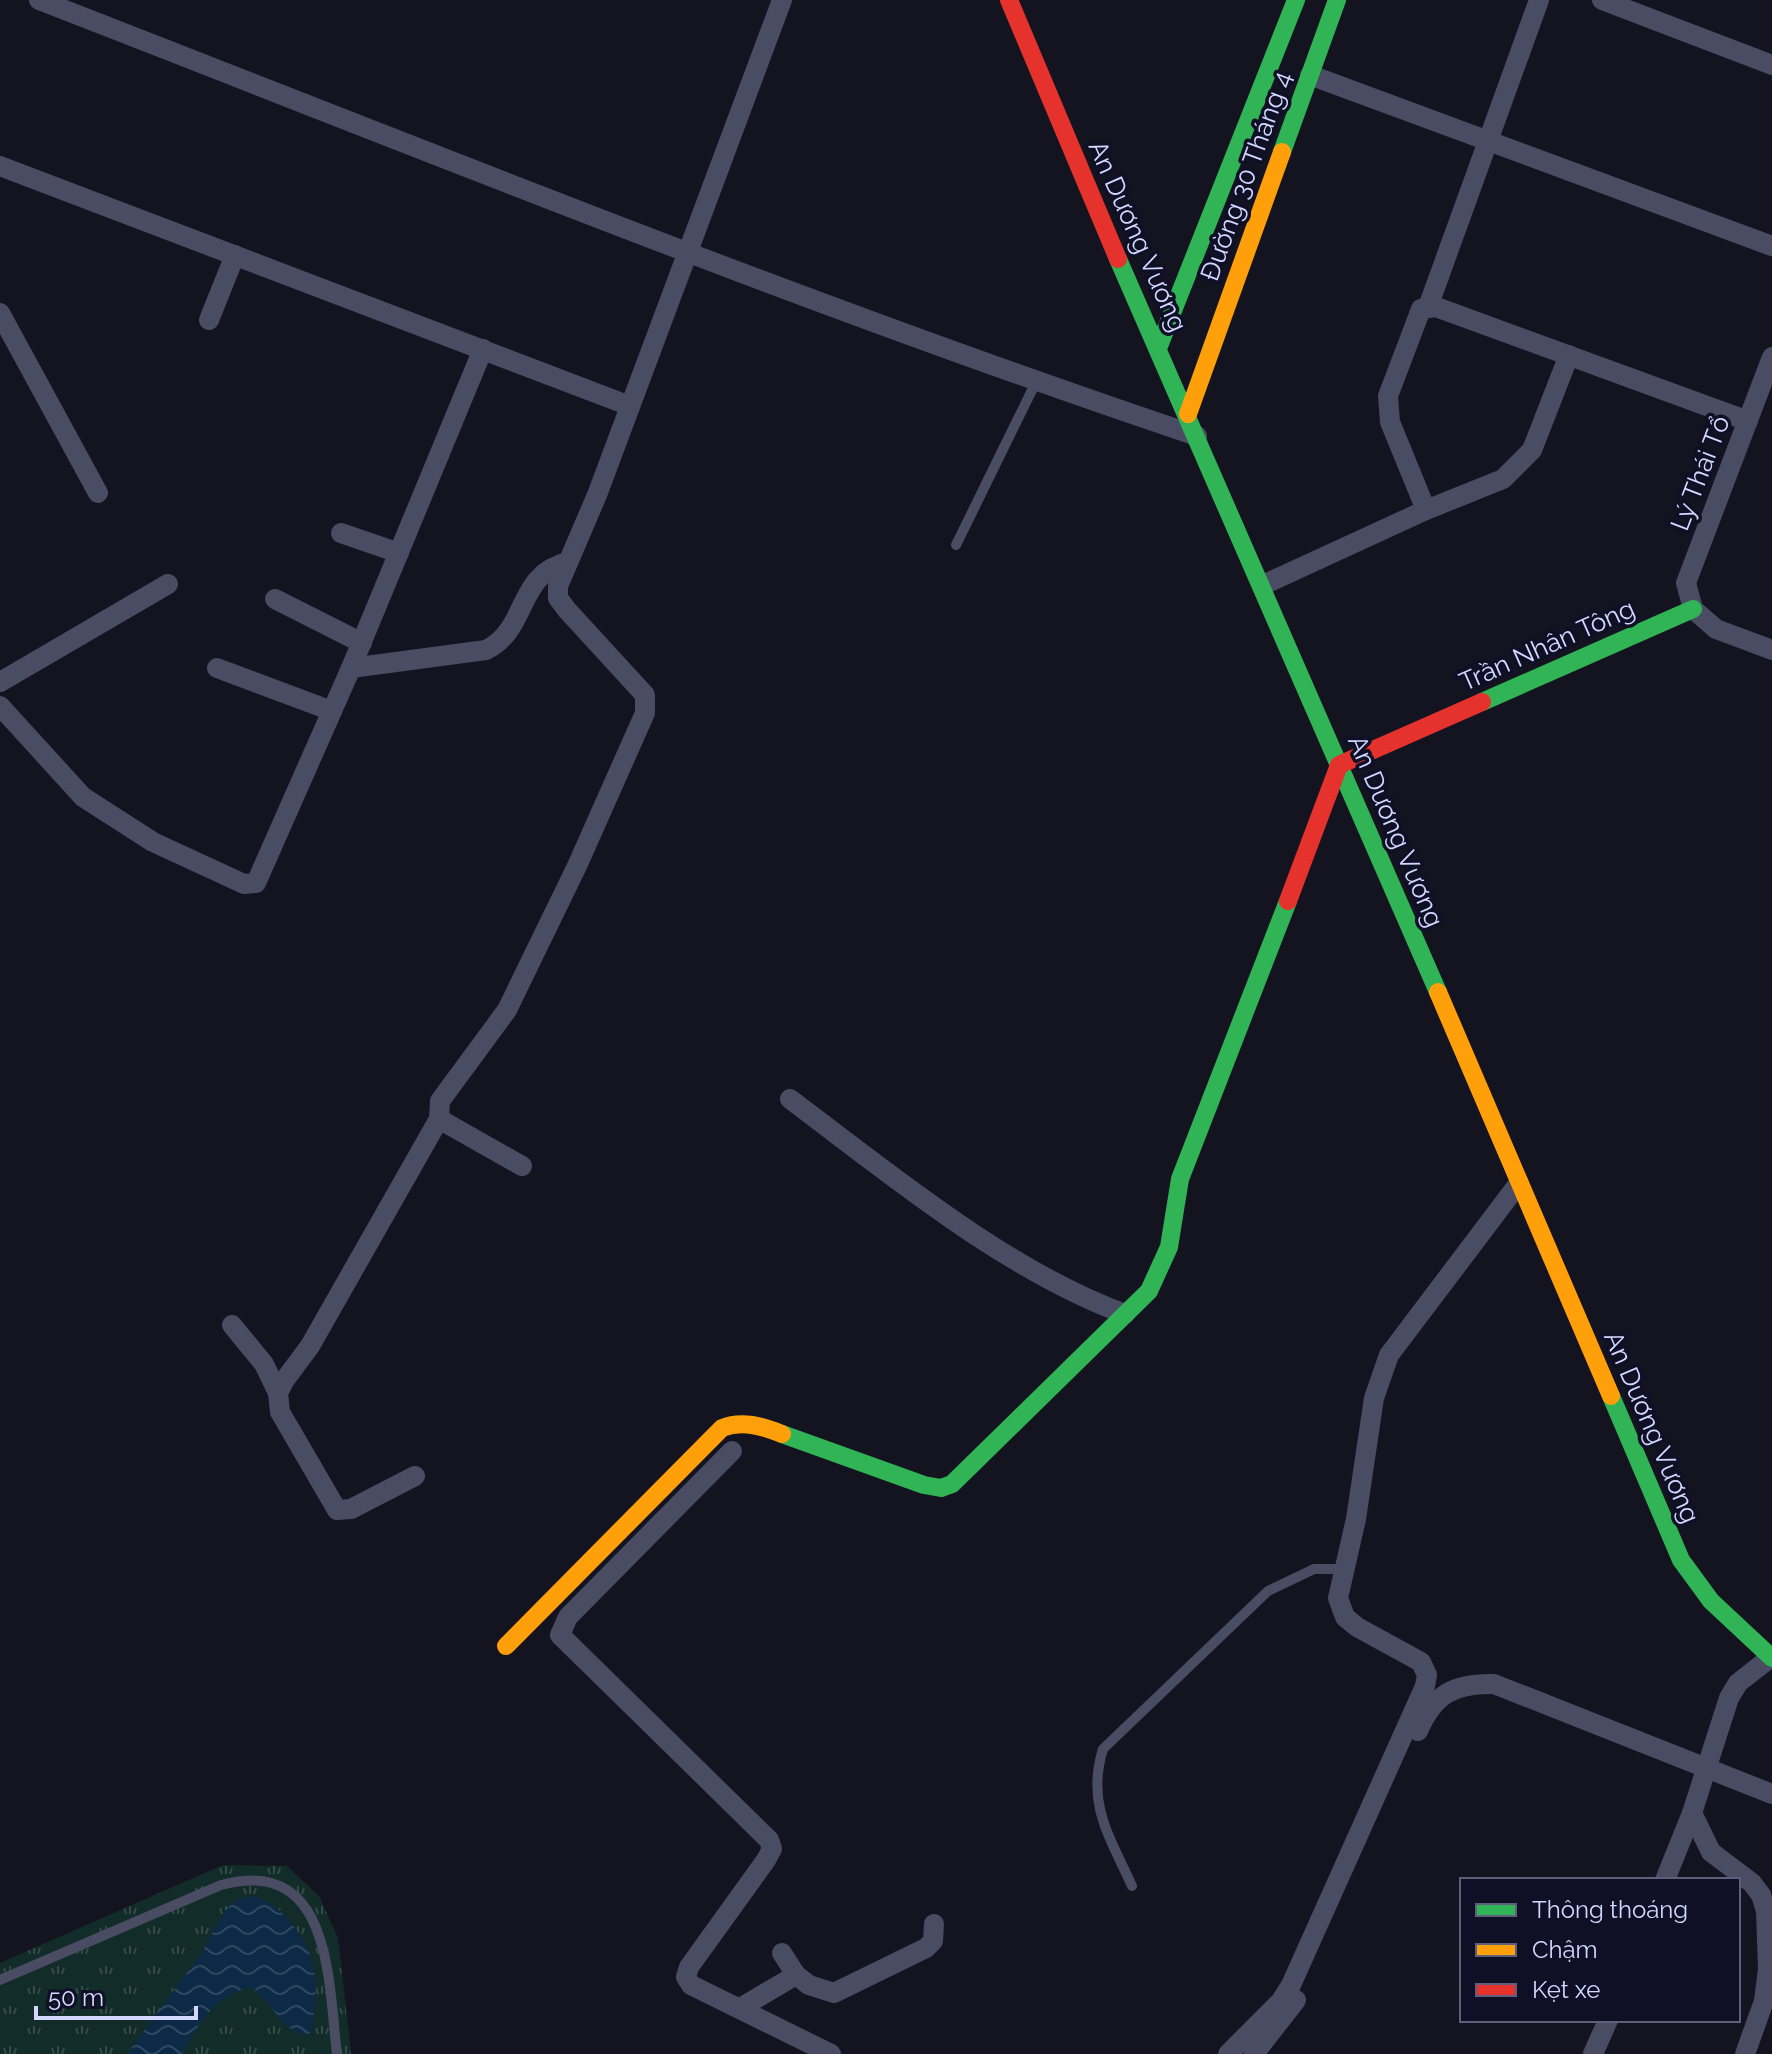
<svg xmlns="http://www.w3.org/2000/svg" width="1772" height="2054" font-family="Raleway,sans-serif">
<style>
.grass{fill:url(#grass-tufts)}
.water{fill:url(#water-waves)}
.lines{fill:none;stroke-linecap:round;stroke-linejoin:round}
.lane{stroke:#494c62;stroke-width:10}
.street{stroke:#494c62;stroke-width:20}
.fast{stroke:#30b455;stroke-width:18}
.slow{stroke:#ff9f0a;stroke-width:18}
.jam{stroke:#e5322d;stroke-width:18}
.labels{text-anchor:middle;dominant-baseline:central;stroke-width:7;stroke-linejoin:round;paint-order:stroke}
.street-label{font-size:26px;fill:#d4d7ff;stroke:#0f0f26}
</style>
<defs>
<pattern id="grass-tufts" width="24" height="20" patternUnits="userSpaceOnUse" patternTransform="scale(2)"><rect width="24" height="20" fill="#122c29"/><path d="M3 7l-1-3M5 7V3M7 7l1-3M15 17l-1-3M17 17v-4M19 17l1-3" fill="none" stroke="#344a49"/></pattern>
<pattern id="water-waves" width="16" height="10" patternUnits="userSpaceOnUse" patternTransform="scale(2)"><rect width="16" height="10" fill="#0c2a45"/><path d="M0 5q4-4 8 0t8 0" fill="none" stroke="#2e4861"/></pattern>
</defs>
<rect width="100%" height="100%" fill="#141421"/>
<path class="grass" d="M 223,1865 L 287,1866 L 319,1896 L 338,1938 L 351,2054 L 0,2054 L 0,1963 Z"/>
<path class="water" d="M 252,1896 C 281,1901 309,1940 314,1969 C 318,1989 314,2012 311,2032 L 305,2036 C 278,2028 273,2000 249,1987 C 210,2001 202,2020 182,2054 L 127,2054 L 200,1955 L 226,1909 L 238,1899 Z"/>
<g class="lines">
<g class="lane">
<path d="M 956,545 L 1036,382"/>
<path d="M 1132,1886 C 1110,1837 1086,1804 1103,1749 L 1268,1591 L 1314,1569 L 1343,1569"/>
<path d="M 0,1980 L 221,1885 C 332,1855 328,1981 337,2054"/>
</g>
<g class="street">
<path d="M 39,0 C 423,149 806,305 1197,436"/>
<path d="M 1602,0 L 1772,65"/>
<path d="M 1310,75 L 1772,246"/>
<path d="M 0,166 L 630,406"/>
<path d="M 1428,307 L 1539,0"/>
<path d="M 0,313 L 98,493"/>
<path d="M 209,320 L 235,255"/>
<path d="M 1772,357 L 1686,583 L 1693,609 L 1716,629 L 1772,650"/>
<path d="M 1426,510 L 1503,479 L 1532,450 L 1569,355"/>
<path d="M 341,533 L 399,553"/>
<path d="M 1263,585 L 1426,510 L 1390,422 L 1388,396 L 1421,309 L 1436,307 L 1748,421"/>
<path d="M 275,599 L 362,643"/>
<path d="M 217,668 L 332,711"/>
<path d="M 351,668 L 486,650 C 529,629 516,574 568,562"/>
<path d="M 0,682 L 168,584"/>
<path d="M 0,706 L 83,797 L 153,842 L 244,884 L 256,883 L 351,668 L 483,349"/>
<path d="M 790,1099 C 890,1174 1007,1271 1125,1314"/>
<path d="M 522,1166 L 439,1119 L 440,1101 L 507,1010 L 577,866 L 645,713 L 645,695 L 567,610 L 558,598 L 558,586 L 597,495 L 782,0"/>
<path d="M 232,1325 L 264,1364 L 278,1393"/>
<path d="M 732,1451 L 568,1617 L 560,1635 L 769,1840 L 772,1849 L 766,1860 L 689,1967 L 686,1977 L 691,1985 L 831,2054"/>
<path d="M 415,1476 L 351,1509 L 337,1510 L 280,1412 L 278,1393 L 284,1381 L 310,1346 L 439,1119"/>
<path d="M 1418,1731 C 1434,1694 1454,1683 1494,1684 L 1772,1794"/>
<path d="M 1692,1813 L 1711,1852 L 1752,1883 L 1761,1895 L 1766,1911 L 1768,1969 L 1764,2001 L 1745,2054"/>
<path d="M 1665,1880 L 1692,1813 L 1729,1698 L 1738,1683 L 1771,1657"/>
<path d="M 782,1953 L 796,1975"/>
<path d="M 740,2008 L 796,1975 L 809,1985 L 834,1993 L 926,1948 L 933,1941 L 934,1924"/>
<path d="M 1228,2054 L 1281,2001 L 1291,1985 L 1425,1686 L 1427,1675 L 1421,1662 L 1357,1627 L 1345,1617 L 1338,1598 L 1356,1519 L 1374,1398 L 1389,1355 L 1519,1183"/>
<path d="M 1254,2054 L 1296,2000"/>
<path d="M 1593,2054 L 1608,2020"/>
</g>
<g class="fast">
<path d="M 1282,152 L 1337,0"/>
<path d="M 1118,259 L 1438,992"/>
<path d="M 1159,346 L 1296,0"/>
<path d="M 1482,702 L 1693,609"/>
<path d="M 1611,1396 L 1681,1560 L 1711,1601 L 1772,1658"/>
<path d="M 782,1434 L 924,1485 L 941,1488 L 952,1484 L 1149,1291 L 1169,1247 L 1180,1179 L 1288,901"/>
</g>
<g class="slow">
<path d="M 1188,414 L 1282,152"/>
<path d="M 1438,992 L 1611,1396"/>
<path d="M 506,1646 L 722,1428 C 742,1420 762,1426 782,1434"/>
</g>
<g class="jam">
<path d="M 1009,0 L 1118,259"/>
<path d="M 1288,901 L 1339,765 L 1482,702"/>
</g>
</g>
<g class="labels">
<g class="street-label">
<text transform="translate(1246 176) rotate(-70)">Đường 30 Tháng 4</text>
<text transform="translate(1138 236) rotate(66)">An Dương Vương</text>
<text transform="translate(1700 473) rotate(-69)">Lý Thái Tổ</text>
<text transform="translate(1547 645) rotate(-24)">Trần Nhân Tông</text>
<text transform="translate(1396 831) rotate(67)">An Dương Vương</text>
<text transform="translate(1652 1427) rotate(67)">An Dương Vương</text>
</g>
</g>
<rect x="1460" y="1878" width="280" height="144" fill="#0f0f26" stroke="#5e5f7d" stroke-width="2"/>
<rect x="1476" y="1904" width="40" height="12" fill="#30b455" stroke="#5e5f7d" stroke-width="2"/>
<text x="1532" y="1918" font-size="24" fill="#d4d7ff">Thông thoáng</text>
<rect x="1476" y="1944" width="40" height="12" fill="#ff9f0a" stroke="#5e5f7d" stroke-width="2"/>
<text x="1532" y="1958" font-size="24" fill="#d4d7ff">Chậm</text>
<rect x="1476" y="1984" width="40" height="12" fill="#e5322d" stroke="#5e5f7d" stroke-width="2"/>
<text x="1532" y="1998" font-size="24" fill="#d4d7ff">Kẹt xe</text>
<path d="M36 2006v12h160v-12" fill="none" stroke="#d4d7ff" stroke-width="4"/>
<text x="48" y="2006" font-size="24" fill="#d4d7ff" stroke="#0f0f26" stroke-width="6" paint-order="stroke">50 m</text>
</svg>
